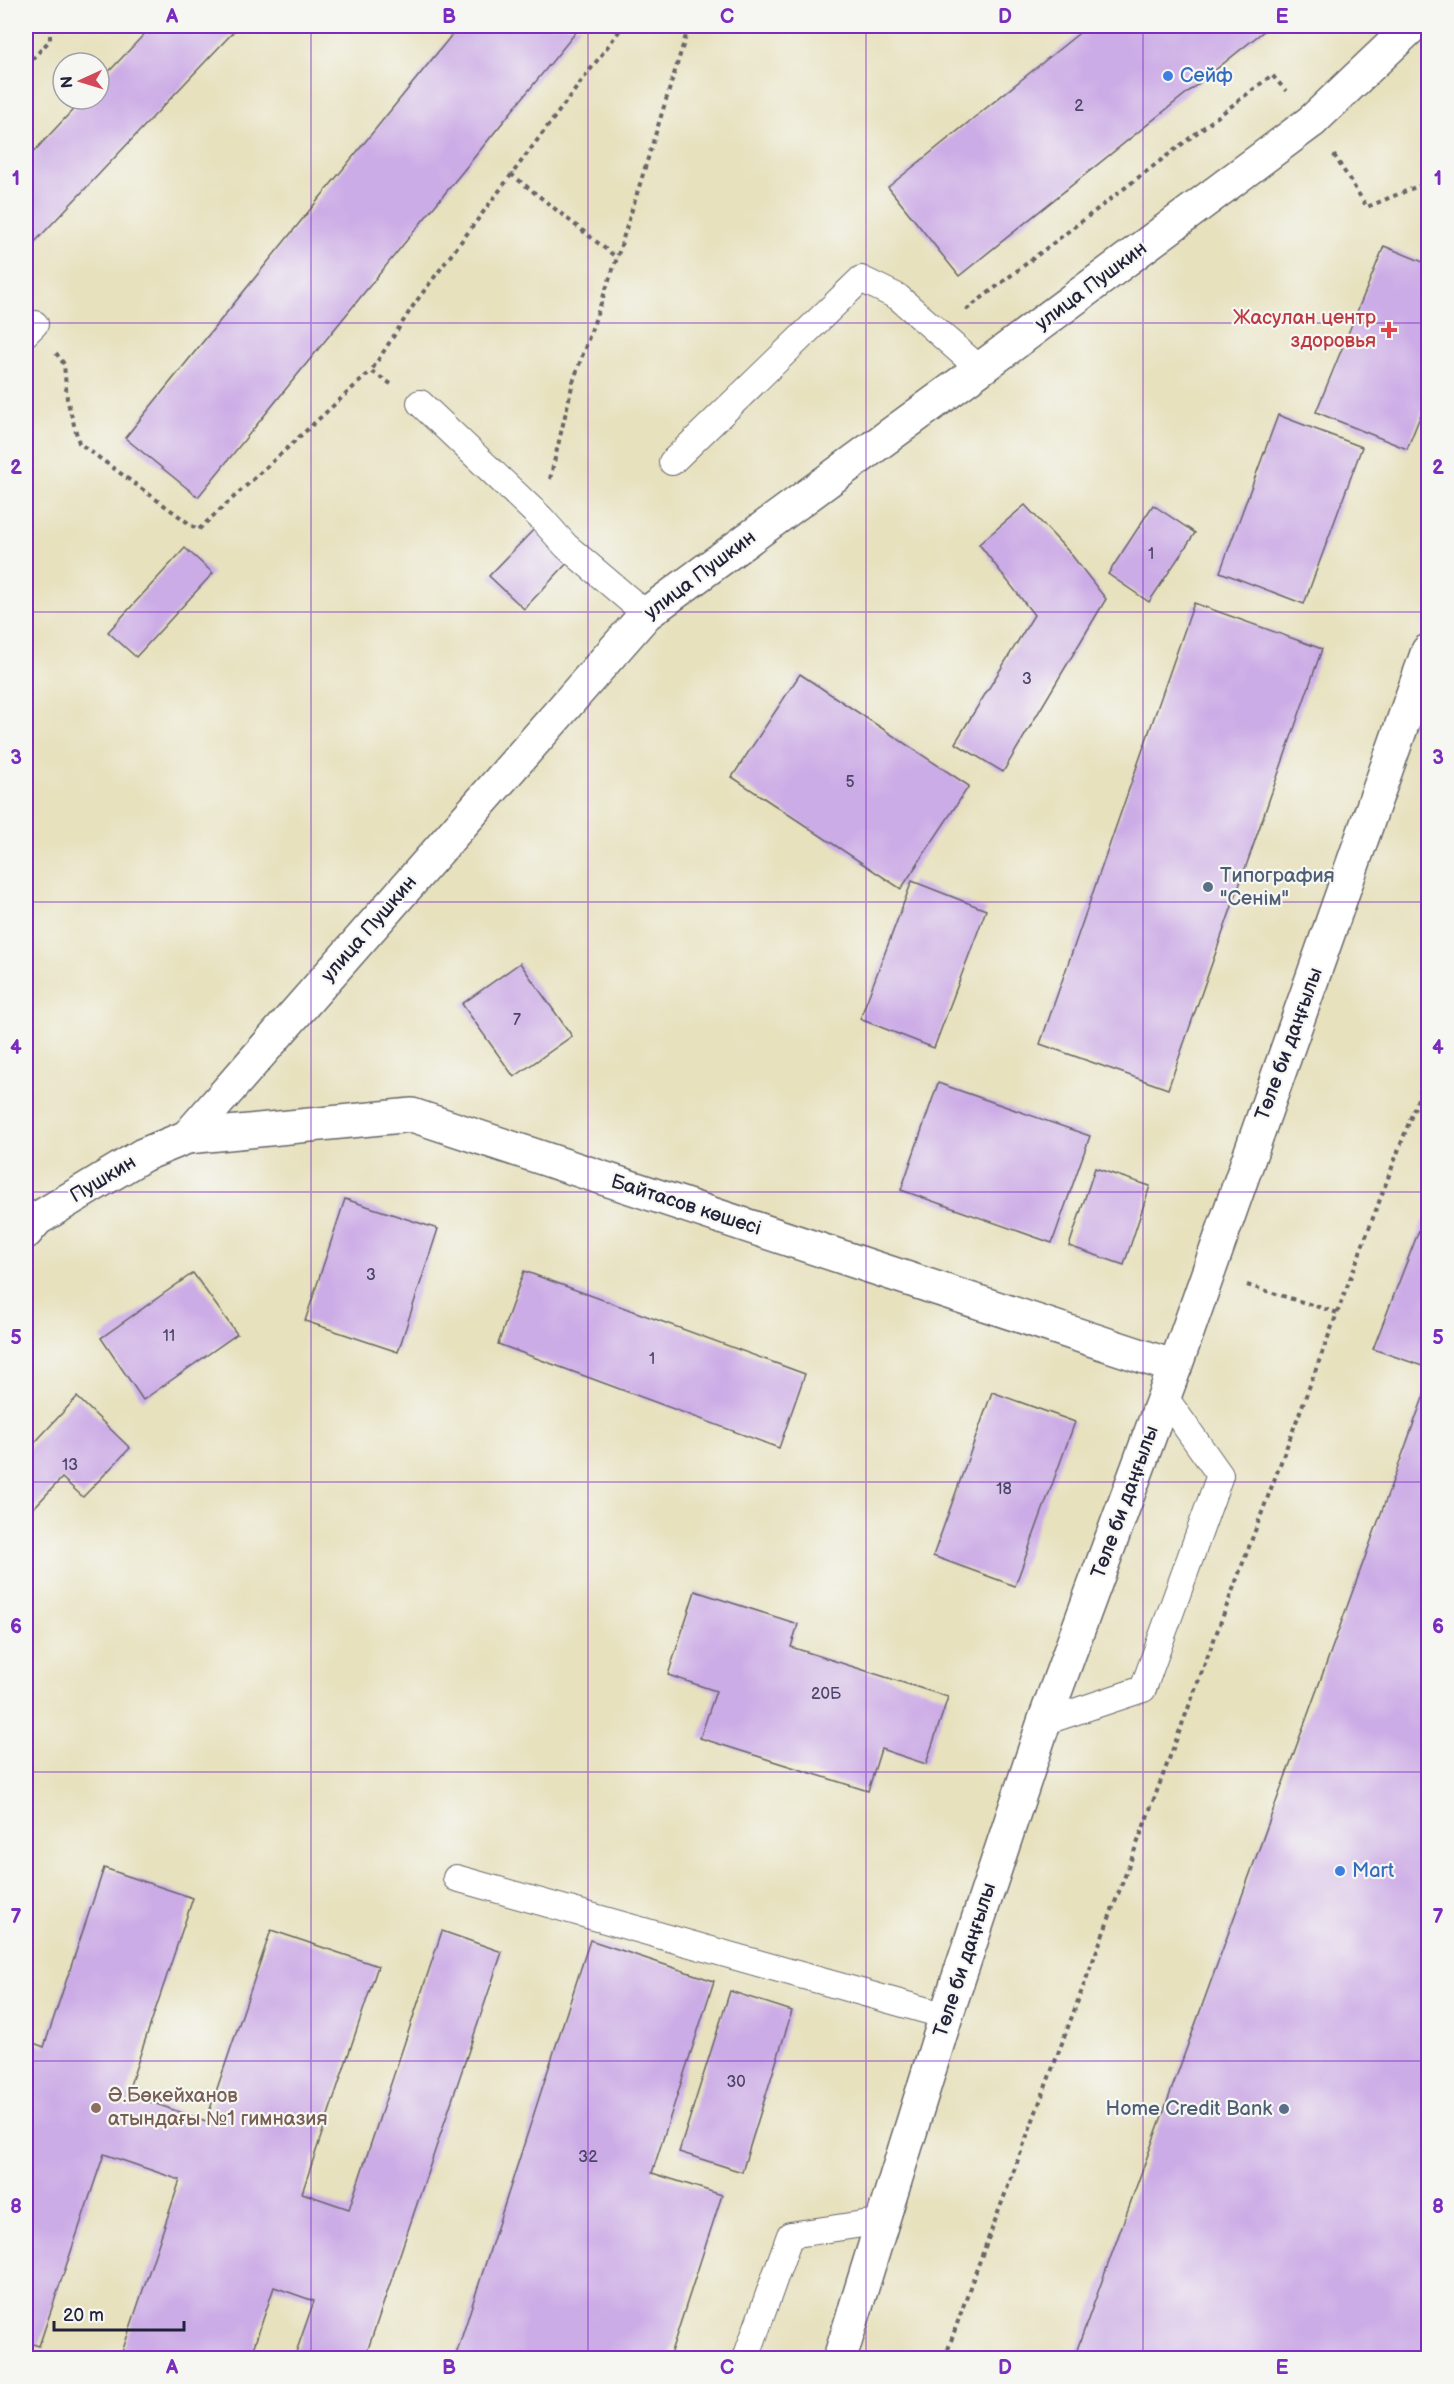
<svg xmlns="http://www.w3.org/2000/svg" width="1454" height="2384" font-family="'Balsamiq Sans',sans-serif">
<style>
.building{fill:#ccace6}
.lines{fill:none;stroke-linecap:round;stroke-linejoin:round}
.service-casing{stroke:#676569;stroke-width:28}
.pedestrian-casing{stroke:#676569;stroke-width:36}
.minor-casing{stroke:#676569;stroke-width:36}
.tertiary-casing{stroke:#676569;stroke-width:36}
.path{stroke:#676569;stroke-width:4;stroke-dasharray:4.5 4.5;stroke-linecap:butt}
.service{stroke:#fff;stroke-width:26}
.pedestrian{stroke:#fff;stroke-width:33}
.minor{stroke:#fff;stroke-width:33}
.tertiary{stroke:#fff;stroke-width:33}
.grid{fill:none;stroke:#7b2cbf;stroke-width:1.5;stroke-opacity:0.55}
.shop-dot{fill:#3f7fe0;stroke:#f6f6f2;stroke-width:2}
.health-dot{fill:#e0444e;stroke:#f6f6f2;stroke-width:2}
.service-dot{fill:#5c6f8a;stroke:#f6f6f2;stroke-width:2}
.education-dot{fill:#8d6e63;stroke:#f6f6f2;stroke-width:2}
.labels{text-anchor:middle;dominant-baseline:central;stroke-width:4.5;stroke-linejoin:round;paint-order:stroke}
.number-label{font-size:16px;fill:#4c4466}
.shop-label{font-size:20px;fill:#366cbe;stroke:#f6f6f2;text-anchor:start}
.street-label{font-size:20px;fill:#22223b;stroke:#f6f6f2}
.health-label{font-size:20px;fill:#be3a42;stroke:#f6f6f2;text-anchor:end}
.service-label{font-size:20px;fill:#4e5e75;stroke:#f6f6f2;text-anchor:start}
.education-label{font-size:20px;fill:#785e54;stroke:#f6f6f2;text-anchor:start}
.neatline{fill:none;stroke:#7b2cbf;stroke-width:2}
.grid-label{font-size:20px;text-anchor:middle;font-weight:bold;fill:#7b2cbf}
</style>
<rect width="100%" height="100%" fill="#f6f6f2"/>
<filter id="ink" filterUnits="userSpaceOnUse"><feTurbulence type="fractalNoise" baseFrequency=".0167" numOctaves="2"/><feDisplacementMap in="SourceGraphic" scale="12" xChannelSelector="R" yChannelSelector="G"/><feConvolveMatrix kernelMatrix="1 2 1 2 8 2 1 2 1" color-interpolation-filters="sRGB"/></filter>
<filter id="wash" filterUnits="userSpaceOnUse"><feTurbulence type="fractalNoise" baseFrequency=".008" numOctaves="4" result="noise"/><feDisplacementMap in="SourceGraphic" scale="24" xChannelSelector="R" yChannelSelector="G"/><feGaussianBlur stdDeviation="1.35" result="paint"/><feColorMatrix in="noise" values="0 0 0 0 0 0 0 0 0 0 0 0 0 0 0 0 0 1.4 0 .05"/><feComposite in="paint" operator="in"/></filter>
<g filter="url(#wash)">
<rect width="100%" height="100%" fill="#e7e1be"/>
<g id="blocks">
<g class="building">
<path d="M 152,26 L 239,26 L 33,244 L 26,237 L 26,160 L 83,99 L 99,99 L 99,82 Z"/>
<path d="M 459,26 L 581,26 L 198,497 L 125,438 Z"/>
<path d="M 1088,26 L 1270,26 L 959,276 L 888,187 Z"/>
<path d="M 1384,246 L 1428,264 L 1428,397 L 1407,449 L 1316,412 Z"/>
<path d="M 1278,415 L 1362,447 L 1304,604 L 1220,572 Z"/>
<path d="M 1025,505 L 1070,553 L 1106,599 L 1003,772 L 955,743 L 1034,615 L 979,544 Z"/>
<path d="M 1153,505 L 1195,533 L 1149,602 L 1108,574 Z"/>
<path d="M 537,526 L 572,558 L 524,609 L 489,576 Z"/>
<path d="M 185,548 L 213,573 L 136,657 L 108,632 Z"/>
<path d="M 1194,603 L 1322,649 L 1168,1089 L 1040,1044 Z"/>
<path d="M 800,674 L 969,786 L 901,889 L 732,777 Z"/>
<path d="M 912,881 L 986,910 L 934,1048 L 860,1019 Z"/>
<path d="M 520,963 L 572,1036 L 514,1077 L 462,1004 Z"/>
<path d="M 938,1083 L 1090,1136 L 1052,1243 L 901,1190 Z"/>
<path d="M 1095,1168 L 1150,1186 L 1124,1265 L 1069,1246 Z"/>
<path d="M 345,1199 L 438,1229 L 398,1352 L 305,1321 Z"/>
<path d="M 1423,1220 L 1428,1222 L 1428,1368 L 1373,1349 Z"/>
<path d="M 524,1271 L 805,1374 L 779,1448 L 498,1344 Z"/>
<path d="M 193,1273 L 237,1334 L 143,1400 L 101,1338 Z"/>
<path d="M 1428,1384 L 1428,2358 L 1074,2358 Z"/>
<path d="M 992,1392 L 1075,1422 L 1015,1586 L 933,1556 Z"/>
<path d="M 77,1397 L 130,1448 L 83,1497 L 62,1478 L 26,1516 L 26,1452 Z"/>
<path d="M 695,1591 L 798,1624 L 791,1647 L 948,1697 L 926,1764 L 881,1749 L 868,1791 L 700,1738 L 716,1691 L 668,1675 Z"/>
<path d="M 104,1868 L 193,1898 L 127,2094 L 206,2121 L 271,1930 L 378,1966 L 302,2193 L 349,2209 L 442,1931 L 502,1952 L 365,2358 L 294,2358 L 314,2301 L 274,2287 L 250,2358 L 120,2358 L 180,2180 L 104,2154 L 39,2346 L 26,2342 L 26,2040 L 44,2047 Z"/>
<path d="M 590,1940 L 714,1981 L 652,2173 L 722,2195 L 669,2358 L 455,2358 Z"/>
<path d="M 730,1991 L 792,2011 L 742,2172 L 679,2152 Z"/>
</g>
</g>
</g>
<g filter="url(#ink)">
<use href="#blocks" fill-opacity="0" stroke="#676569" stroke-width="1.5"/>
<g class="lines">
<defs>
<g id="service">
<path d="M 26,333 L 35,324"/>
<path d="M 420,403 L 541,518 L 566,546 L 646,614"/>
<path d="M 672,462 L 861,279 L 898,297 L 980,369"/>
<path d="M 1410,708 L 1428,715"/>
<path d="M 1044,1722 L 1143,1689 L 1220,1475 L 1164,1396"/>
<path d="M 456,1878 L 946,2016"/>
<path d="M 746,2358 L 790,2235 L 883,2221"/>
</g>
<path id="pedestrian" d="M 1312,121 L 1412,26"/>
<g id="minor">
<path d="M 187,1137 L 646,614 L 980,369 L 1312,121"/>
<path d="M 1175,1367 L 1428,651"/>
</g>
<path id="tertiary" d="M 26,1232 L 37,1219 L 143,1155 L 187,1137 L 412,1115 L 1175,1367 L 1044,1722 L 946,2016 L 840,2358"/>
</defs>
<use href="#service" class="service-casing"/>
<use href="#pedestrian" class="pedestrian-casing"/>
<use href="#minor" class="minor-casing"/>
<use href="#tertiary" class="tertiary-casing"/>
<g class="path">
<path d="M 26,66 L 50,40 L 50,26"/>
<path d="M 1334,155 L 1367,207 L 1428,182"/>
<path d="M 511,174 L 617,258"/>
<path d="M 966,310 L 1272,75 L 1286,91"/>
<path d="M 56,353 L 64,364 L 67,399 L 79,443 L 198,530 L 371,371"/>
<path d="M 391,384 L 371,371 L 415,303 L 623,26"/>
<path d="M 550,479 L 573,382 L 617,258 L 689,26"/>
<path d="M 1247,1285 L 1338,1313"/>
<path d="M 945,2358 L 970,2287 L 1428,1072"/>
</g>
<use href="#service" class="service"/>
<use href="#pedestrian" class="pedestrian"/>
<use href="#minor" class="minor"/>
<use href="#tertiary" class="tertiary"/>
</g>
</g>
<path class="grid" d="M 311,26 L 311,2358M 588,26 L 588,2358M 866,26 L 866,2358M 1143,26 L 1143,2358M 26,323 L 1428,323M 26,612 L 1428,612M 26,902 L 1428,902M 26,1192 L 1428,1192M 26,1482 L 1428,1482M 26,1772 L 1428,1772M 26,2061 L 1428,2061"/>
<g class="shop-dot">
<circle cx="1168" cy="76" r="6"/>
<circle cx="1340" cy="1871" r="6"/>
</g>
<path class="health-dot" d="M1386 321h6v6h6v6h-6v6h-6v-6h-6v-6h6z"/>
<g class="service-dot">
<circle cx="1208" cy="887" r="6"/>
<circle cx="1284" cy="2109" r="6"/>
</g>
<circle class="education-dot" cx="96" cy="2108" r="6"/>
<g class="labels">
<g class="number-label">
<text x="1079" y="106">2</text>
<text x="1151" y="554">1</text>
<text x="1027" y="679">3</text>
<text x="850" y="782">5</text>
<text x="517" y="1020">7</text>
<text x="371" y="1275">3</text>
<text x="169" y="1336">11</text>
<text x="652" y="1359">1</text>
<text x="70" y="1465">13</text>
<text x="1004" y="1489">18</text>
<text x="826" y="1694">20Б</text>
<text x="736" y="2082">30</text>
<text x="588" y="2157">32</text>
</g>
<g class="shop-label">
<text x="1180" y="76">Сейф</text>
<text x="1352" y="1871">Mart</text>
</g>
<g class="street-label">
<text transform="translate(1091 286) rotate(-37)">улица Пушкин</text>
<text transform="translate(700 575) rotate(-37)">улица Пушкин</text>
<text transform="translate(369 929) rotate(-49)">улица Пушкин</text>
<text transform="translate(1289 1044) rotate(-70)">Төле би даңғылы</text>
<text transform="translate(103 1179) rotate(-31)">Пушкин</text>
<text transform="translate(686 1205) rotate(18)">Байтасов көшесі</text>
<text transform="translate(1125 1502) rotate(-70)">Төле би даңғылы</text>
<text transform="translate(965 1960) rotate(-72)">Төле би даңғылы</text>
</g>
<g class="health-label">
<text x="1376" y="318">Жасулан центр<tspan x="1376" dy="23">здоровья</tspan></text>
</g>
<g class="service-label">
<text x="1220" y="876">Типография<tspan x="1220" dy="23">"Сенім"</tspan></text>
<text x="1272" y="2109" text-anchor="end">Home Credit Bank</text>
</g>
<g class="education-label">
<text x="108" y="2096">Ә.Бөкейханов<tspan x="108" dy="23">атындағы №1 гимназия</tspan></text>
</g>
</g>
<rect width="1454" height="2384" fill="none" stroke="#f6f6f2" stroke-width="66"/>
<g transform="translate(81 81) rotate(266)"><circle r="28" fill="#f6f6f2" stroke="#a1a1a9" stroke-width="1.5"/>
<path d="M0-4.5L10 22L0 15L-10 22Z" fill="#d1495b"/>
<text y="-9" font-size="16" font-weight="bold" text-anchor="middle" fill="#22223b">N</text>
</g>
<path d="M54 2321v9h130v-9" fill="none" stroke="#22223b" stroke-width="3"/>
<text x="63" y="2321" font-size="18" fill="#22223b" stroke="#f6f6f2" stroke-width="4.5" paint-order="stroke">20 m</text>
<rect x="33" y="33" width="1388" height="2318" class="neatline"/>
<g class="grid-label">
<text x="172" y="23">A</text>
<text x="449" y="23">B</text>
<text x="727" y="23">C</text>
<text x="1005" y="23">D</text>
<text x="1282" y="23">E</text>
<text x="16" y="185">1</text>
<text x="1438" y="185">1</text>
<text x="16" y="474">2</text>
<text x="1438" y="474">2</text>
<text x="16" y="764">3</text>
<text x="1438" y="764">3</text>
<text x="16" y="1054">4</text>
<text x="1438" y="1054">4</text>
<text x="16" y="1344">5</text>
<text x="1438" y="1344">5</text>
<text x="16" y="1633">6</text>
<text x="1438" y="1633">6</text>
<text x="16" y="1923">7</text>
<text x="1438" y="1923">7</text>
<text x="16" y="2213">8</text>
<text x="1438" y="2213">8</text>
<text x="172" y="2374">A</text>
<text x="449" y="2374">B</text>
<text x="727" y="2374">C</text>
<text x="1005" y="2374">D</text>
<text x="1282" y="2374">E</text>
</g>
</svg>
